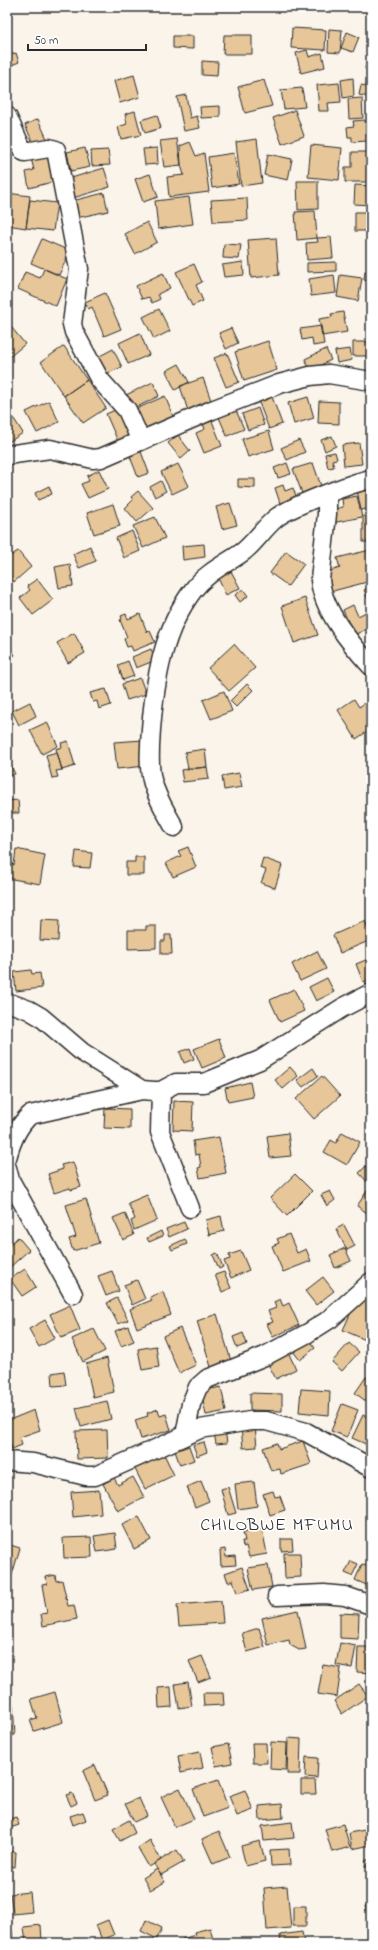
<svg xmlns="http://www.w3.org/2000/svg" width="378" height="1950" viewBox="0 0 378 1950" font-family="'Indie Flower',sans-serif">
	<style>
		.building { fill: #e7c799; stroke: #2b2b2b }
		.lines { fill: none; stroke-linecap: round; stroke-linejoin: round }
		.minor-casing { stroke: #2b2b2b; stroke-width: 21 }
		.minor { stroke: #fff; stroke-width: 18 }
		.labels { text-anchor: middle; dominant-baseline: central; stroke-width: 3.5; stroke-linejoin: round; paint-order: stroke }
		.quarter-label { font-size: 18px; letter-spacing: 1px; fill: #2b2b2b; stroke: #fff }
	</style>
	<rect width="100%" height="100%" fill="#faf4eb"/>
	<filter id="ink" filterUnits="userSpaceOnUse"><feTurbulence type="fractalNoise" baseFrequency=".025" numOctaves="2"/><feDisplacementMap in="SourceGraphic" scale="8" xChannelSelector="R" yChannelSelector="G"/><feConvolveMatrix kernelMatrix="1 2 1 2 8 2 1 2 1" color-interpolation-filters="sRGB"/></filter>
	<g filter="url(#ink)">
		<path class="building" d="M292 28 326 30 325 50 291 48Z
			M329 29 342 30 340 53 328 52Z
			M347 32 359 37 353 52 341 48Z
			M224 35H252V54H223Z
			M173 36H193V49L173 48Z
			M307 50 309 57 322 53 325 67 301 73 296 53Z
			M16 53 19 62 7 67V56Z
			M368 54 371 55V71L365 69Z
			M202 61 218 62 217 76 202 75Z
			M134 75 140 97 120 103 114 81Z
			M353 78 354 96 343 98 341 80Z
			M264 80 272 106 245 113 238 87Z
			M339 83 341 102 328 103 329 111H319L317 85Z
			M361 85 371 87 369 97 359 95Z
			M302 88 305 107 284 109 281 90Z
			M186 95 190 118 197 116 200 128 184 131 177 97Z
			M362 98 363 118 349 119 348 99Z
			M220 106V117L201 118 200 107Z
			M295 110 304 136 282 144 273 118Z
			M135 111 141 135 121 139 118 127 127 124 125 114Z
			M157 115 161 128 145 133 141 120Z
			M38 119 48 141 35 147 25 125Z
			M365 120 367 141 352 142V137H348L347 127 354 126 353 121Z
			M177 139 181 165 164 167 160 141Z
			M257 139 262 183 241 186 236 142Z
			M190 142 196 156 204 153 209 192 169 197 167 177 184 175 181 165 180 146Z
			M311 145 342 148 339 180 308 177Z
			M85 148 90 167 71 171 67 152Z
			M157 148 158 164 145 165 143 149Z
			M49 150 56 181 29 188 26 172 34 170 30 154Z
			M108 150 110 165 92 166 91 151Z
			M352 152H371V182H345V167H352Z
			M234 153 239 184 212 188 208 157Z
			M268 154 292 159 288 180 264 175Z
			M104 168 110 187 73 198 68 179Z
			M150 174 158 197 143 202 135 179Z
			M297 181H318V209L298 210Z
			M355 185 371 186V205L354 204Z
			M7 193 30 196 26 228 7 225Z
			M104 193 108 211 76 218 72 201Z
			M189 197 193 224 158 229 155 201Z
			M247 198 248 220 213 222 211 200Z
			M30 200 57 203 53 231 26 228Z
			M315 211 317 238 297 240 295 212Z
			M355 212H371V231H355Z
			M147 222 157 242 135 254 125 234Z
			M331 237 333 258 307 260 306 243 318 242 317 238Z
			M276 238 279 275 251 278 248 240Z
			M42 239 70 251 59 275 31 263Z
			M224 244 241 245 239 259 223 258Z
			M243 262 244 275 224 277 222 265Z
			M336 262V271L307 272V263Z
			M194 264 202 282 196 285 203 301 192 306 176 272Z
			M44 269 67 279 56 306 18 289 25 272 40 278Z
			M365 271 371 272V282L364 280Z
			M163 273 170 288 158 294 160 299 152 303 149 297 142 299 136 286Z
			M334 275 336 293 311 296 309 279Z
			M340 275 362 278 358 301 337 297Z
			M105 293 121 329 104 336 92 307 88 309 85 302Z
			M159 309 170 331 154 339 143 317Z
			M343 312 347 332 322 336 319 319 332 317 331 314Z
			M7 322 25 344 7 359Z
			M321 326 324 344 313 346 312 338 302 340 300 329Z
			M231 328 238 343 226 349 219 333Z
			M140 333 149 355 128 364 119 343Z
			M268 341 277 370 244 381 235 352Z
			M353 342H371V356H353Z
			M64 346 87 380 64 396 41 362Z
			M113 349 122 367 106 374 98 357Z
			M326 349 331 360 310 370 305 359Z
			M350 349 352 360 337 363 335 351Z
			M227 353 239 382 226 387 214 358Z
			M179 364 189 382 175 390 166 371Z
			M203 378 212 403 188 411 180 386Z
			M87 380 106 408 83 423 64 396Z
			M153 382 159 396 133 409 126 395Z
			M271 394 282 424 269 429 258 400Z
			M165 396 175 421 144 433 134 410Z
			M308 397 314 418 294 424 288 403Z
			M49 401 59 422 37 433 26 412Z
			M319 401 339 402V424L318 423Z
			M122 407 137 438 120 446 106 414Z
			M7 408 23 433 7 443Z
			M235 408 244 429 227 436 218 415Z
			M258 408 264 425 248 430 242 414Z
			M212 421 222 446 204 453 196 433 205 429 203 424Z
			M269 431 274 449 248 457 242 439Z
			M178 435 190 451 181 459 168 443Z
			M332 436 336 446 325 451 321 440Z
			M299 440 305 452 287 460 281 448Z
			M359 443 362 464 344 466 342 445Z
			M140 449 149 473 138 477 129 454Z
			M335 452 337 459 332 460 334 467 328 468 325 454Z
			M287 463 291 474 278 478 274 468Z
			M313 463 321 486 302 493 293 469Z
			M178 464 189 486 172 494 161 472Z
			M99 470 108 489 88 498 81 484 89 481 87 476Z
			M238 479H255V488L238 487Z
			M161 481 166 491 155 497 150 487Z
			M283 485 285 491 293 488 297 498 280 503 275 488Z
			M49 486 52 494 38 500 35 493Z
			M371 488V508L361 510 357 490Z
			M138 491 153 508 137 522 125 508 133 500 131 497Z
			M357 496 362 517 332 523 330 510 343 507 342 499Z
			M230 503 237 525 222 529 216 507Z
			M113 504 120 526 94 534 87 513Z
			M363 516H371V542H363Z
			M155 517 165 538 143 548 133 526Z
			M132 531 140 551 124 558 116 538Z
			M204 544 205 557 183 560 182 546Z
			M90 546 96 561 79 568 73 554Z
			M370 550 371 581 329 592 324 573 340 568 337 558Z
			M18 551 31 567 14 582 7 574V558Z
			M286 551 304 564 288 586 270 573Z
			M70 564 73 586 59 588 55 567Z
			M231 571 240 588 226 595 218 578Z
			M37 579 53 600 33 615 20 598 30 590 27 586Z
			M371 586V605L364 590Z
			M243 589 248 596 240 602 235 595Z
			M305 598 318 635 294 643 282 606Z
			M353 605 358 616 370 610 371 612V627L354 635 343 610Z
			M126 614 128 619 140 614 147 632 150 631 155 642 133 651 131 646 127 647 124 639 127 637 120 620 122 619 121 616Z
			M74 633 85 653 68 663 57 643Z
			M7 644 15 655 7 659Z
			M234 644 255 668 229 691 208 668Z
			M151 649 156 660 136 668 132 657Z
			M128 661 134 676 123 680 118 665Z
			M140 678 146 694 127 700 122 684Z
			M247 684 253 690 236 707 230 701Z
			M106 689 111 705 99 709 97 701 93 702 90 693Z
			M224 691 232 711 211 719 203 700Z
			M354 699 359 707 371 699V729L356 739 338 710Z
			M30 702 36 716 19 725 12 711Z
			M47 722 58 746 42 754 30 730Z
			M143 740 146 766 117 769 114 742Z
			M68 741 75 766 62 770 56 749 62 747 61 743Z
			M205 749 207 767 188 769 185 752Z
			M57 752 62 770 56 771 58 777 52 778 46 755Z
			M8 760 15 774 7 778V761Z
			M207 767 209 779 183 782 181 770Z
			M239 773 242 787 224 790 222 776Z
			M18 800 19 813H7V801Z
			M188 847 196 867 173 877 166 863 181 856 178 851Z
			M16 849 45 855 40 884 7 878V863L14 865Z
			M76 851 92 853 90 868 74 867Z
			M135 857H144V875H126V862H135Z
			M263 858 282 865 275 888 261 883 266 870 260 868Z
			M41 920 59 921 58 941 40 940Z
			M365 921 371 935V940L340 953 333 935Z
			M146 926H156V948L128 949V930H146Z
			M165 935H171L172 954H161V941H165Z
			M317 951 326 969 300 981 292 964Z
			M371 958V979L363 982 356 964Z
			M31 970 32 974 40 973 42 988 16 991 14 972Z
			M327 978 334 992 316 1001 309 987Z
			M294 989 304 1011 280 1022 270 1000Z
			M219 1039 226 1058 202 1068 194 1049Z
			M190 1048 194 1059 184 1063 180 1052Z
			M290 1067 298 1076 283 1089 275 1080Z
			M313 1068 318 1076 303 1087 297 1080Z
			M322 1076 340 1096 314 1119 296 1099Z
			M250 1082 253 1097 228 1102 225 1088Z
			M174 1101 193 1102 192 1131 173 1130Z
			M105 1108 130 1109V1129L104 1128Z
			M342 1132 360 1142 347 1165 324 1152 331 1140 336 1143Z
			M288 1133 291 1156 270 1158 267 1136Z
			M219 1137 226 1173 200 1178 198 1168 201 1167 199 1154 195 1155 193 1141Z
			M73 1162 81 1187 71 1190 70 1188 54 1193 48 1174 63 1169 61 1165Z
			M366 1166 371 1171V1186L359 1173Z
			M295 1174 312 1191 287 1216 270 1198Z
			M330 1191 335 1200 327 1206 321 1195Z
			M367 1191 371 1194 370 1215 357 1206Z
			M147 1195 157 1220 134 1230 131 1221 135 1219 128 1203Z
			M86 1199 99 1243 73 1251 69 1239 76 1237 66 1205Z
			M125 1213 134 1235 123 1240 113 1218Z
			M221 1216 224 1231 209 1235 206 1220Z
			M184 1222 187 1229 169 1237 166 1229Z
			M344 1225 355 1246 347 1250 336 1229Z
			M161 1231 163 1236 149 1242 147 1238Z
			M289 1234 297 1253 306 1249 311 1261 283 1272 272 1246 279 1243 277 1239Z
			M18 1237 29 1250 9 1268 7 1265V1247Z
			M185 1239 187 1244 172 1250 170 1246Z
			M345 1248 351 1261 335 1268 330 1255Z
			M241 1251 249 1270 231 1278 224 1261 230 1259 229 1255Z
			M217 1253 223 1267 219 1269 213 1255Z
			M25 1269 36 1287 22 1296 10 1279Z
			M112 1271 119 1291 106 1296 98 1276Z
			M224 1272 231 1288 222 1292 215 1275Z
			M323 1277 334 1291 316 1305 305 1291Z
			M137 1280 145 1299 132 1305 124 1285Z
			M163 1292 171 1315 137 1328 130 1309 152 1300 150 1297Z
			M371 1293V1335L368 1341 343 1330 356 1301Z
			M117 1298 128 1320 118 1324 107 1303Z
			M280 1299 283 1306 289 1303 299 1325 273 1337 267 1324 273 1322 268 1311 276 1308 274 1302Z
			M70 1305 80 1330 61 1338 50 1314Z
			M217 1314 231 1361 211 1367 197 1321Z
			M45 1320 55 1338 39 1347 29 1329Z
			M128 1326 134 1341 121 1346 115 1331Z
			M180 1328 196 1365 179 1373 163 1336Z
			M94 1329 105 1351 83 1362 72 1339Z
			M243 1333 247 1344 237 1348 233 1337Z
			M308 1339 315 1348 300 1360 292 1350Z
			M349 1343 359 1352 342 1371 332 1362Z
			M156 1346 159 1367 142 1370 138 1349Z
			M289 1354 296 1369 276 1379 266 1360Z
			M107 1358 114 1392 93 1397 86 1364Z
			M64 1371 66 1385 53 1386 52 1373Z
			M366 1377 371 1380V1405L355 1393Z
			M221 1387 226 1411 206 1415 201 1391Z
			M301 1389 330 1391 329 1415 299 1412Z
			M250 1393 282 1394V1411L250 1410Z
			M107 1401 111 1419 81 1427 76 1408Z
			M342 1404 358 1410 347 1437 331 1431Z
			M158 1409 160 1416 166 1414 171 1430 141 1439 135 1420 148 1416 147 1413Z
			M34 1410 40 1430 20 1437 22 1445 12 1449 7 1434V1421Z
			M363 1415 371 1419V1439L368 1445 352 1438Z
			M255 1426 257 1447 243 1448 241 1427Z
			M107 1430 108 1458 77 1459 76 1431Z
			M225 1430 227 1443 216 1444 214 1432Z
			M303 1441 311 1464 281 1474 280 1469 271 1471 263 1448 277 1443 279 1449Z
			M204 1442 207 1452 197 1456 193 1445Z
			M189 1446 194 1460 180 1465 175 1451Z
			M162 1450 174 1475 145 1489 133 1465Z
			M133 1477 144 1497 118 1511 103 1484 114 1478 118 1485Z
			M201 1481 209 1501 195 1507 187 1487Z
			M254 1482 257 1506 238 1509 235 1484Z
			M228 1487 236 1513 228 1515 221 1489Z
			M99 1490 101 1514 73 1517 71 1492Z
			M273 1491 275 1497 280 1496 285 1510 270 1515 263 1494Z
			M139 1517 151 1540 134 1549 122 1525Z
			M262 1528 267 1554 249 1557 246 1546 243 1547 242 1541H245L243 1532Z
			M115 1533 117 1549 97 1552 94 1536Z
			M91 1537 92 1557 64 1558 63 1538Z
			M281 1539H292L293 1550 281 1551Z
			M7 1544 20 1548 9 1585 7 1584Z
			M225 1549 226 1557 235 1556 236 1565 221 1566 220 1550Z
			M284 1553H300L301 1577 285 1578Z
			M351 1561 358 1564 352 1576 345 1573Z
			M362 1564 371 1568V1587L355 1580Z
			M268 1565 272 1587 253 1590 248 1568Z
			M242 1567 250 1589 237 1593 233 1580 228 1582 225 1573Z
			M55 1575 56 1581 62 1580 68 1606 74 1605 77 1619 43 1626 41 1614 47 1613 42 1585 47 1584 46 1577Z
			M221 1601 223 1623 179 1626 177 1605Z
			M298 1610 306 1649 299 1650 290 1645 289 1640 268 1645 262 1618Z
			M340 1613 359 1614 358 1639 340 1638Z
			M259 1628 265 1647 247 1652 242 1633Z
			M340 1643 356 1646 352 1668 336 1665Z
			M358 1647H371V1673L357 1672Z
			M202 1656 211 1677 198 1682 189 1661Z
			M323 1665 341 1668 337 1697 318 1694Z
			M188 1682 192 1706 179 1708 175 1684Z
			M359 1684 368 1696 342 1714 334 1701Z
			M171 1687 172 1707 159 1708 158 1688Z
			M55 1692 63 1722 34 1731 30 1720 37 1718 31 1699Z
			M203 1693H223L224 1705 204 1706Z
			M7 1705H13L15 1735 7 1736Z
			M288 1738 301 1739 300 1774H287Z
			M271 1742 287 1743 286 1770 270 1769Z
			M252 1743H266L267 1763H253Z
			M228 1744 232 1763 216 1766 212 1747Z
			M200 1752 203 1768 181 1773 178 1756Z
			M306 1757 318 1758 317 1778 305 1777Z
			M95 1765 108 1795 95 1800 83 1771Z
			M218 1780 228 1808 203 1817 193 1789Z
			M301 1780H315L316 1794H301Z
			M180 1788 194 1819 175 1827 161 1797Z
			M245 1790 253 1810 237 1816 229 1796Z
			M72 1793 77 1803 71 1806 66 1795Z
			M139 1798 147 1816 134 1822 125 1804Z
			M282 1804 283 1818 260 1820 259 1806Z
			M83 1812 86 1820 73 1825 70 1816Z
			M16 1817 19 1825 7 1829V1820Z
			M129 1820 135 1833 120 1841 113 1829Z
			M292 1822 294 1838 264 1841 262 1826Z
			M343 1824 350 1847 332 1852 325 1829Z
			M370 1829 371 1845 352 1849 349 1833Z
			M219 1831 230 1857 213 1864 202 1839Z
			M150 1840 161 1860 149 1867 138 1848Z
			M260 1841 265 1861 246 1866 241 1846Z
			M289 1849 290 1865 271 1866 270 1850Z
			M177 1850 184 1862 161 1875 154 1864Z
			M7 1851 16 1852 15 1867 7 1866Z
			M366 1860H371V1880H369L370 1867H365Z
			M157 1869 165 1882 150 1890 143 1878Z
			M287 1886 291 1928 267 1930 264 1888Z
			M30 1892 32 1912 13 1914 10 1894Z
			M371 1904V1927L365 1906Z
			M293 1906H306V1926H293Z
			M108 1920 114 1935 102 1940 96 1925Z
			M146 1920 162 1928 157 1939 141 1931Z
			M41 1925 42 1941 26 1943 24 1927Z
			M210 1928 214 1943H183L182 1939 195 1935 194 1932Z
			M7 1931H12L13 1943H7Z
			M302 1932 304 1943H281L280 1935Z"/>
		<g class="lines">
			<g class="minor-casing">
				<path id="minor" d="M7 116 23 151 25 152 49 148 56 150 79 269 72 324 74 332 100 380 127 410 141 441
					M7 455 50 449 93 459 101 458 212 410 279 384 310 376 329 374 371 381
					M327 495V514L320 580C323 611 351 644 371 666
					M174 827C166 812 156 797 152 780 148 764 150 746 151 729 155 680 163 629 194 589 207 572 228 563 244 551 256 541 264 528 276 518 291 506 352 483 371 479
					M7 1002 29 1010 41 1017 82 1052 142 1090 154 1091H161L176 1083H204L260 1060 342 1008 371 993
					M161 1091 160 1132 190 1208
					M7 1158C11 1142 17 1127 30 1115L142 1090
					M7 1168 10 1180 73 1294
					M185 1435 191 1404 198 1387 207 1379 265 1356 308 1333 330 1319 371 1282
					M7 1461 33 1463 86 1476H95L200 1429 250 1421H266L306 1432 371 1468
					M277 1596 324 1594 345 1596 371 1605"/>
			</g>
			<use href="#minor" class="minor"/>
		</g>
	</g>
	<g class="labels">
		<g class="quarter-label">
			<text x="277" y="1526">CHILOBWE MFUMU</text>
		</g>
	</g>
	<rect width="378" height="1950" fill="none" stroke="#fff" stroke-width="24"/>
	<rect x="12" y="12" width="354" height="1926" fill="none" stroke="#2b2b2b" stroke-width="1.5" filter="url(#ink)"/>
	<path d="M28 44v6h118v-6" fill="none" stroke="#2b2b2b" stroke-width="2"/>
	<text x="34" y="44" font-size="12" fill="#2b2b2b" stroke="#ffffff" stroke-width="3" paint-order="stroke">50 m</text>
</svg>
